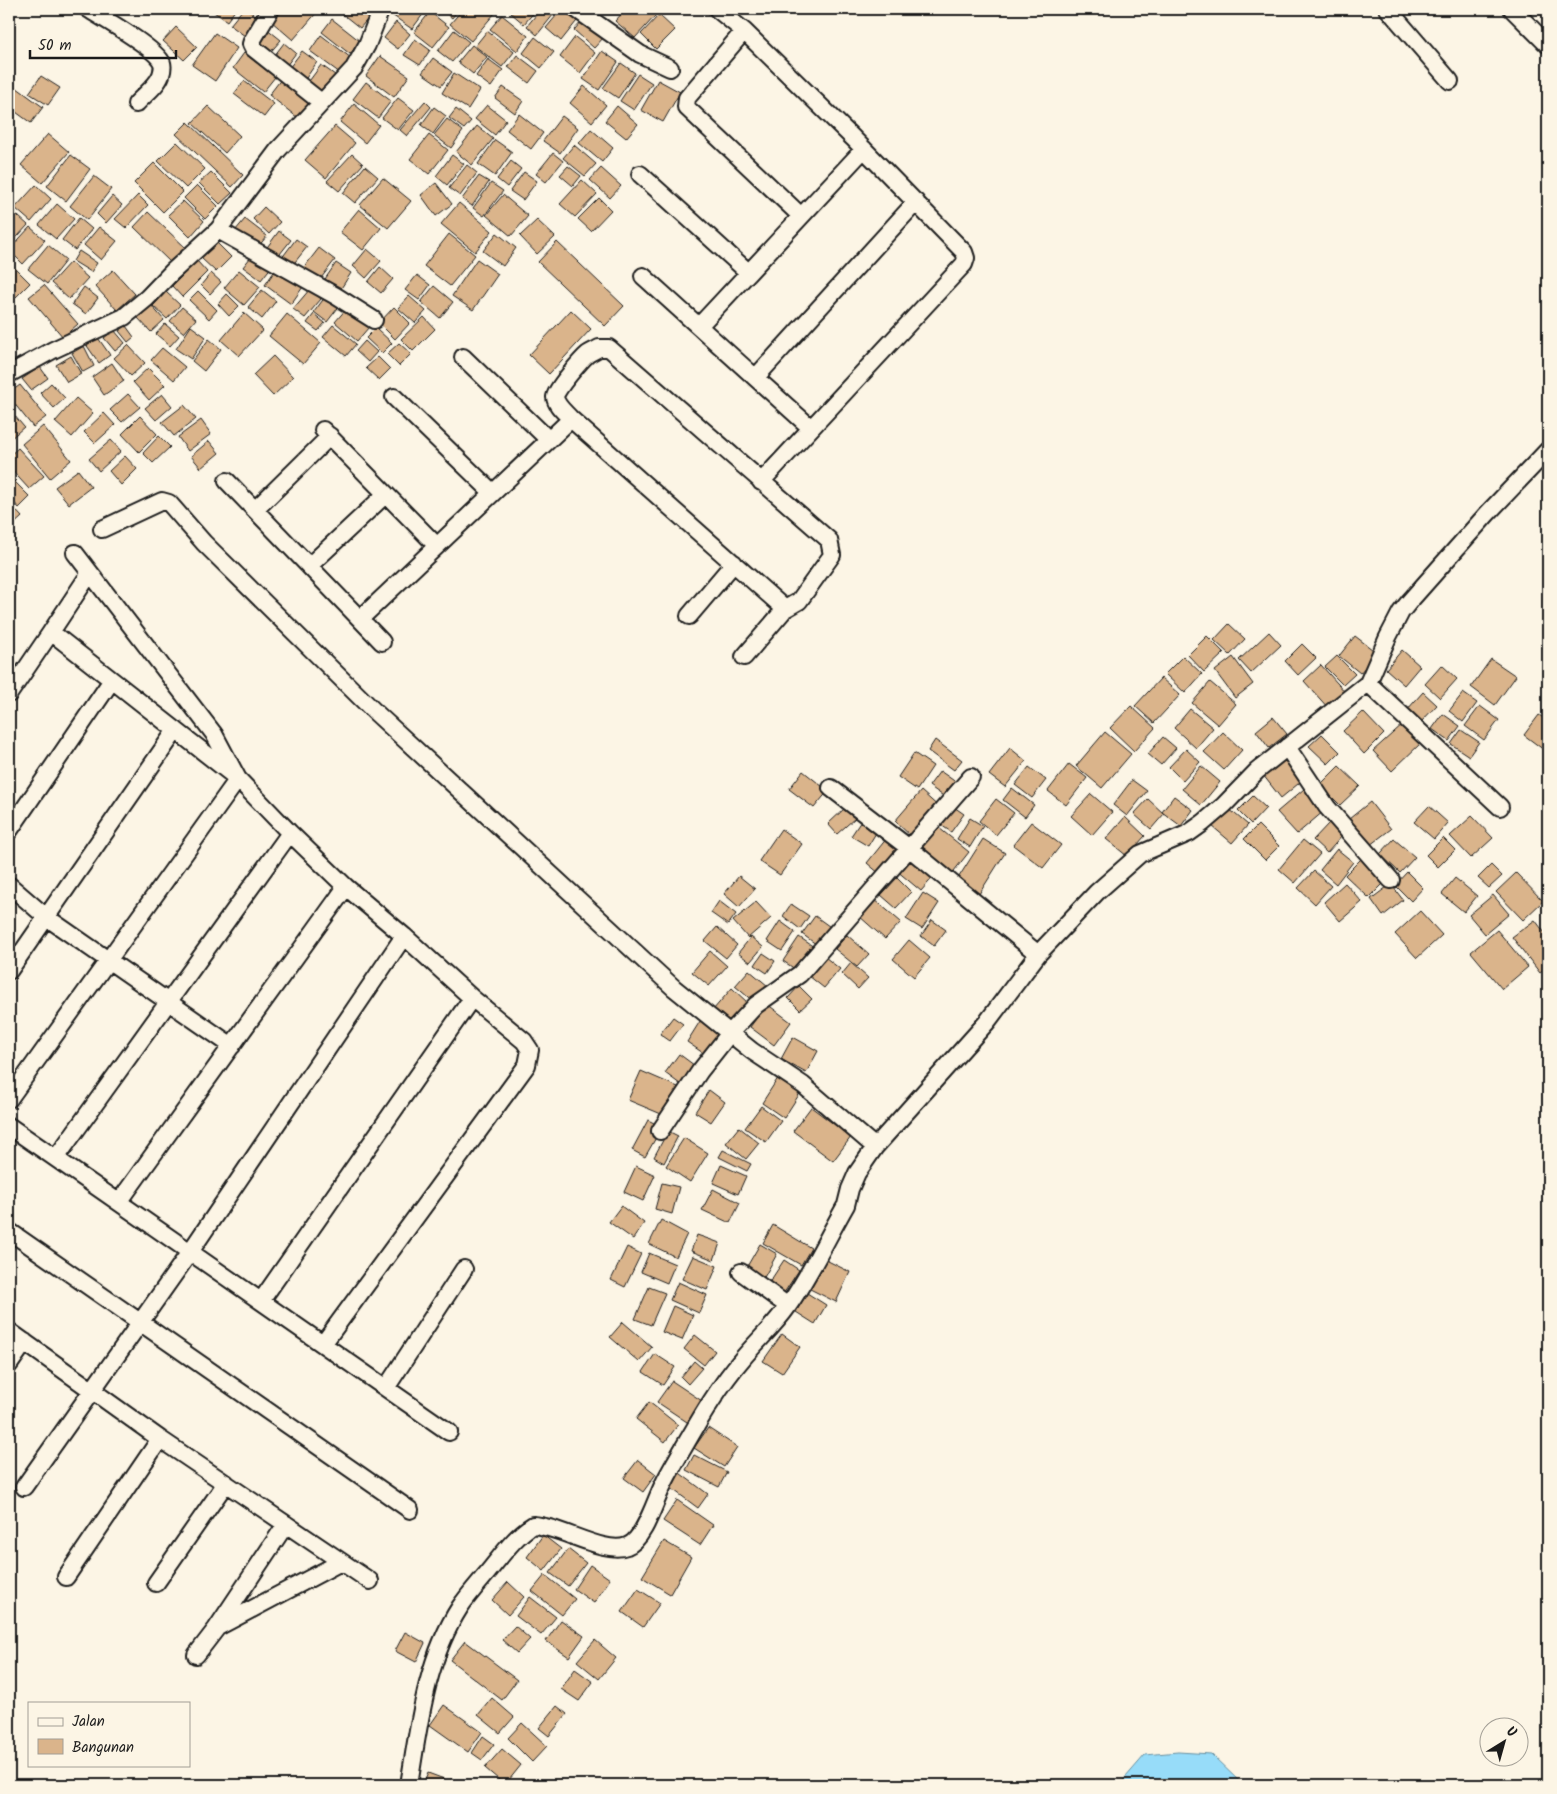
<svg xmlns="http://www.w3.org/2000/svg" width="1557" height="1794" viewBox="0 0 1557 1794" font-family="Kalam,sans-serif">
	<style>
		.water { fill: #97dcf9; stroke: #668fa1 }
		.building { fill: #dab48b; stroke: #1c1c1c }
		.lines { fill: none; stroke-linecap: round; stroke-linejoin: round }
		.minor-casing { stroke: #1c1c1c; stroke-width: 20 }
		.minor { stroke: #fcf5e5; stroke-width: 16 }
	</style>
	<rect width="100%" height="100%" fill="#fcf5e5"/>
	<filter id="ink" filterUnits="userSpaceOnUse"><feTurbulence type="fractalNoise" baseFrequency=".02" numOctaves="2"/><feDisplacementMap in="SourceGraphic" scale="10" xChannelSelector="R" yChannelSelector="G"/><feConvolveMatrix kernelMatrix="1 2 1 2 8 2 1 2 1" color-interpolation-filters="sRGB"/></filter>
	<g filter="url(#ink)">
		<path class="water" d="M1178 1752 1211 1754 1243 1785H1119L1145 1755Z"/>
		<path class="building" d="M216 9H236L227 21 214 12Z
			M243 9H247L263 22 249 39 230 25Z
			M282 9H315L318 11 293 40 271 21Z
			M336 9H376L360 28Z
			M392 9H427L412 29 389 13Z
			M441 9H459L452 18Z
			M463 9H490L495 13 471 41 450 24Z
			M514 9H537L524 24 511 13Z
			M541 9H558L537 35 527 26Z
			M562 9H570L580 17 561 41 546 28Z
			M626 9H649L656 15 635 38 615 21Z
			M430 12 449 27 433 47 414 32Z
			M502 15 528 36 517 51 490 29Z
			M659 15 675 30 656 49 641 34Z
			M332 19 360 41 350 54 322 32Z
			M584 19 604 37 594 48 574 30Z
			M396 22 410 34 398 49 384 38Z
			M176 27 197 47 184 60 163 41Z
			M266 28 281 40 267 56 253 44Z
			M454 30 469 42 452 62 438 51Z
			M487 31 514 52 502 67 475 46Z
			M215 33 237 48 215 81 192 65Z
			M321 35 351 58 340 73 310 51Z
			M535 37 554 52 541 68 523 53Z
			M575 37 595 53 580 73 560 57Z
			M415 39 430 50 420 65 404 55Z
			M284 43 296 53 283 70 271 60Z
			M472 45 487 57 473 74 458 62Z
			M302 51 317 62 302 84 286 72Z
			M602 51 618 62 599 90 583 79Z
			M244 53 275 77 263 92 233 68Z
			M517 55 538 71 529 83 508 67Z
			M380 56 409 76 394 97 366 76Z
			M433 58 452 72 441 86 422 73Z
			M488 59 503 70 491 87 476 76Z
			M621 63 635 73 618 98 603 88Z
			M321 65 335 75 318 98 304 88Z
			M454 73 480 90 468 109 442 93Z
			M638 74 652 83 634 110 620 101Z
			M41 76 60 88 48 105 29 93Z
			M282 78 311 102 298 118 269 95Z
			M658 80 680 92 663 122 641 110Z
			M244 81 274 104 264 117 234 94Z
			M9 82 43 107 31 123 9 107Z
			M366 82 391 101 378 118 353 99Z
			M584 86 606 105 592 122 570 103Z
			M503 87 523 101 515 113 495 98Z
			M398 98 414 110 398 130 382 118Z
			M425 101 431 107 407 136 400 130Z
			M354 104 379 125 365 143 340 122Z
			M487 105 506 120 495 135 475 119Z
			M208 106 240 136 225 153 192 123Z
			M617 106 638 124 626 138 605 121Z
			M434 107 446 116 433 134 421 125Z
			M456 109 471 121 464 129 449 118Z
			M519 114 543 133 531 149 507 130Z
			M562 116 578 128 560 153 543 141Z
			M447 119 463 131 451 148 434 135Z
			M188 122 243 175 232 187 176 134Z
			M335 126 355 143 326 178 305 160Z
			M477 126 493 139 472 165 456 152Z
			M591 129 613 148 602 162 579 143Z
			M48 134 69 152 42 183 21 165Z
			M429 135 448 150 429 174 410 159Z
			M495 140 512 152 495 176 478 164Z
			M177 142 205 169 186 188 158 161Z
			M574 145 596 164 585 176 563 158Z
			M553 153 563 161 546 182 536 174Z
			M352 154 363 164 339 191 327 181Z
			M71 155 90 169 66 201 47 186Z
			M452 155 464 164 447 185 436 176Z
			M511 161 521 169 507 187 497 179Z
			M154 163 183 192 163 212 134 183Z
			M467 165 477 173 460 196 449 188Z
			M365 166 378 177 355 203 343 193Z
			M568 166 581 176 573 186 560 175Z
			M601 168 621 186 610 198 590 180Z
			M211 172 232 193 220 204 199 183Z
			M524 172 537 181 523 200 510 191Z
			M94 176 111 189 87 220 70 206Z
			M479 176 489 182 472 206 462 199Z
			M383 178 411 201 388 228 360 205Z
			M582 180 597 194 575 217 560 204Z
			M436 183 452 204 436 216 421 195Z
			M491 183 503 191 484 216 473 208Z
			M36 185 51 199 31 222 15 208Z
			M197 185 218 206 205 219 184 198Z
			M138 195 148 205 126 228 115 219Z
			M503 195 528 216 511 236 486 215Z
			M112 196 122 205 106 223 97 214Z
			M599 198 611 210 591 231 578 219Z
			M183 201 204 221 190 237 168 215Z
			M459 203 492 231 475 252 441 224Z
			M57 204 74 219 56 239 39 225Z
			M264 207 280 222 269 234 253 219Z
			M9 208 28 225 9 246Z
			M359 209 381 228 363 250 340 232Z
			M148 212 186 248 171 263 134 227Z
			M79 218 92 229 75 250 62 240Z
			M245 219 267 236 257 248 235 231Z
			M537 220 555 237 537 254 520 236Z
			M30 227 45 240 23 264 9 250Z
			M99 227 117 241 101 260 84 245Z
			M279 231 291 240 276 259 265 250Z
			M497 233 516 248 503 266 483 251Z
			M449 234 475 255 450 286 424 266Z
			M296 239 307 247 291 267 281 259Z
			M216 242 231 257 216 272 201 258Z
			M557 242 624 306 605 326 538 262Z
			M48 245 66 260 47 284 28 269Z
			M319 248 335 260 318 282 302 270Z
			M367 249 381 261 366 278 353 266Z
			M79 251 97 263 91 272 73 261Z
			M254 253 272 266 261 280 243 267Z
			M477 259 498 274 473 310 452 296Z
			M197 261 207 272 182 297 172 286Z
			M70 262 88 278 69 299 51 283Z
			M10 263 30 283 15 298 9 292Z
			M336 263 351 273 338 293 323 282Z
			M278 266 305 284 291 304 265 285Z
			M380 267 393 279 381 293 368 282Z
			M113 270 135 294 117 310 95 286Z
			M239 270 260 287 244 305 224 288Z
			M211 273 221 282 210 294 201 285Z
			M417 275 430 285 419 300 405 290Z
			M44 285 78 324 63 337 29 297Z
			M434 286 453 302 440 318 421 302Z
			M84 287 98 298 86 314 72 304Z
			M310 289 321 299 305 318 293 309Z
			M262 290 276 301 262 319 248 307Z
			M198 291 217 310 209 319 189 300Z
			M166 292 180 305 167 319 153 306Z
			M328 293 341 304 327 322 314 312Z
			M227 294 239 306 229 316 218 304Z
			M409 296 426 311 415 323 398 308Z
			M151 305 164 320 151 332 137 317Z
			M182 307 196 319 184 333 170 321Z
			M394 307 410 323 395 339 379 323Z
			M347 308 369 327 357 341 335 322Z
			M571 310 591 329 549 374 529 355Z
			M244 313 263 330 239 356 221 340Z
			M287 314 321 343 303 364 269 336Z
			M314 314 325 323 318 331 307 323Z
			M424 317 435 329 413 351 401 339Z
			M165 324 179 336 170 346 156 334Z
			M333 325 356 344 346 356 323 337Z
			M126 326 134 337 128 342 119 331Z
			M191 326 206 337 191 359 176 349Z
			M376 328 392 343 382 353 366 338Z
			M114 330 125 343 115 351 104 338Z
			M96 335 110 355 99 363 85 343Z
			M209 339 221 349 204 371 192 361Z
			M365 341 377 352 368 362 356 351Z
			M399 343 411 354 399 366 387 354Z
			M128 345 145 363 131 376 114 358Z
			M84 346 94 366 83 372 72 353Z
			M162 348 185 367 174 380 151 360Z
			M71 356 81 374 67 382 56 365Z
			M273 356 293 377 273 396 253 375Z
			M378 357 390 369 379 380 366 368Z
			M112 363 124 381 104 395 92 377Z
			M40 367 48 378 31 390 22 379Z
			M148 368 165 385 149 400 133 382Z
			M51 383 65 398 54 408 40 393Z
			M20 385 46 417 33 427 9 397V393Z
			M128 394 140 407 122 422 110 410Z
			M162 394 172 406 156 420 145 408Z
			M76 398 93 413 72 437 55 422Z
			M184 405 196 419 174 436 162 422Z
			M9 409 24 427 9 440Z
			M104 413 115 425 95 443 84 432Z
			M140 416 157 434 139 452 122 434Z
			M201 420 211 434 188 451 178 437Z
			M43 426 71 460 50 478 22 444Z
			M159 436 170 447 153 463 143 453Z
			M111 440 121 451 99 471 89 459Z
			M209 441 219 453 201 468 191 456Z
			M18 448 44 476 29 489 9 467V456Z
			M125 456 137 469 121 485 109 471Z
			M78 470 91 487 69 504 55 487Z
			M10 477 30 497 19 508 9 497V478Z
			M9 503 22 517 11 527 9 524Z
			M9 532 15 538 9 545Z
			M1229 624 1245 639 1230 655 1214 640Z
			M1269 632 1281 645 1251 673 1239 660Z
			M1207 636 1224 653 1204 672 1188 655Z
			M1355 636 1377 653 1360 673 1339 656Z
			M1302 644 1316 658 1298 675 1285 661Z
			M1402 650 1420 666 1404 685 1386 669Z
			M1183 656 1202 674 1185 693 1165 674Z
			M1337 656 1355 674 1343 685 1325 667Z
			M1233 657 1253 684 1235 698 1215 671Z
			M1491 659 1516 676 1495 705 1471 687Z
			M1321 665 1346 693 1329 709 1304 681Z
			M1442 665 1457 679 1440 698 1425 684Z
			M1161 678 1180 695 1154 723 1135 706Z
			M1210 682 1236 704 1218 725 1192 703Z
			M1423 692 1437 705 1421 722 1407 710Z
			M1463 693 1477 703 1463 722 1449 711Z
			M1131 706 1155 728 1134 751 1110 728Z
			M1480 706 1499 720 1484 740 1465 726Z
			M1190 709 1213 728 1196 748 1174 728Z
			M1363 712 1384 734 1364 754 1343 731Z
			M1443 714 1460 726 1449 741 1432 729Z
			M1539 715 1548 721V753L1524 735Z
			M1273 717 1287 734 1269 748 1256 731Z
			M1404 723 1422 742 1392 771 1373 751Z
			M1461 730 1479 742 1469 756 1451 744Z
			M1105 732 1131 754 1102 788 1076 766Z
			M1223 732 1242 750 1224 770 1204 752Z
			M1322 734 1340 752 1328 764 1309 746Z
			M1163 737 1176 748 1161 765 1148 754Z
			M935 740 962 760 954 770 928 751Z
			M1010 748 1026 761 1005 787 989 775Z
			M1186 749 1200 762 1183 781 1169 767Z
			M914 753 933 766 917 790 898 777Z
			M1286 757 1304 779 1281 798 1263 775Z
			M1069 764 1087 778 1066 805 1048 791Z
			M1201 766 1220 782 1201 805 1182 789Z
			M1339 766 1360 786 1340 805 1320 785Z
			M1029 767 1046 780 1032 798 1015 785Z
			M803 771 828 791 814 808 789 789Z
			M940 771 960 785 949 800 929 786Z
			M1132 780 1147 791 1127 816 1113 805Z
			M1012 788 1034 805 1025 817 1003 800Z
			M1304 789 1324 811 1297 834 1277 812Z
			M921 791 941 809 914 839 895 821Z
			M1091 794 1112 812 1092 835 1071 816Z
			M1174 796 1193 810 1181 826 1162 812Z
			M1253 796 1266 808 1251 824 1238 811Z
			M996 799 1014 813 996 835 979 821Z
			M1148 799 1164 814 1151 829 1134 814Z
			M1370 802 1391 829 1370 845 1349 819Z
			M1429 806 1448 823 1434 839 1414 822Z
			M954 807 964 814 951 832 941 825Z
			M845 808 855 818 837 834 828 824Z
			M1228 808 1248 825 1232 843 1212 826Z
			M1472 816 1493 838 1471 858 1450 836Z
			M1125 817 1145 836 1127 856 1106 839Z
			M863 818 879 828 868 846 851 836Z
			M970 818 983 826 970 847 957 839Z
			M1031 822 1061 845 1043 868 1013 845Z
			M1329 823 1343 835 1327 853 1313 840Z
			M934 824 969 852 950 876 915 848Z
			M1258 825 1279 846 1265 860 1244 839Z
			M781 829 802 844 780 875 759 861Z
			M887 838 900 849 880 874 867 863Z
			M1443 838 1455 850 1438 867 1426 855Z
			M983 839 1005 853 979 894 957 880Z
			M1394 839 1415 857 1400 873 1380 854Z
			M1303 840 1320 854 1295 883 1279 869Z
			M1337 849 1353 862 1336 884 1320 870Z
			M910 853 935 875 921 891 896 870Z
			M1362 858 1386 881 1369 898 1345 875Z
			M1491 865 1502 876 1489 888 1478 878Z
			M1314 871 1331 886 1315 904 1298 888Z
			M1407 872 1423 888 1411 901 1395 885Z
			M1516 873 1543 901 1523 920 1496 892Z
			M739 876 755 889 739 907 724 894Z
			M897 878 911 892 896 908 881 895Z
			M1455 878 1477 896 1464 912 1442 894Z
			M1345 883 1362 902 1340 921 1324 902Z
			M1391 884 1403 900 1383 916 1371 899Z
			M923 893 939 903 922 929 906 919Z
			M1493 895 1509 914 1485 934 1469 915Z
			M874 899 901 922 885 939 859 916Z
			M719 901 736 914 728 925 711 913Z
			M756 902 771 918 748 938 733 921Z
			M791 904 809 916 800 929 783 916Z
			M1420 911 1442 935 1417 958 1395 934Z
			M815 916 833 929 820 947 802 934Z
			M932 920 946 930 934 946 921 936Z
			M1535 920 1548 937V967L1540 973 1512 937Z
			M780 921 795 932 782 951 767 941Z
			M717 927 737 945 726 958 705 941Z
			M1497 930 1528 967 1502 989 1471 952Z
			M847 935 869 954 857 967 835 949Z
			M751 937 763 947 750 962 738 953Z
			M799 937 814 947 798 971 783 961Z
			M909 940 930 958 914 977 893 959Z
			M710 951 727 966 709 986 692 972Z
			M763 953 775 961 767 973 755 965Z
			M825 957 840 969 824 988 809 976Z
			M851 963 868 978 858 989 842 974Z
			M749 970 768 986 754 1002 735 986Z
			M799 986 812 999 800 1010 788 998Z
			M732 988 748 1003 730 1024 713 1010Z
			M767 1004 791 1022 774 1045 750 1027Z
			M673 1017 683 1024 670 1041 660 1034Z
			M702 1018 722 1031 706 1055 687 1042Z
			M793 1037 818 1051 806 1073 781 1059Z
			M679 1054 698 1068 684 1087 665 1073Z
			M641 1071 678 1087 666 1116 628 1100Z
			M780 1075 802 1090 784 1118 762 1103Z
			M709 1090 725 1102 711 1122 695 1112Z
			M761 1106 781 1121 766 1142 745 1128Z
			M811 1107 851 1137 833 1161 793 1131Z
			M648 1120 662 1127 645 1157 632 1150Z
			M739 1127 759 1143 746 1159 726 1143Z
			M668 1131 678 1136 664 1163 654 1157Z
			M684 1138 708 1153 690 1182 666 1166Z
			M723 1150 751 1164 747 1171 719 1157Z
			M721 1165 746 1176 738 1194 713 1183Z
			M636 1166 655 1175 643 1201 624 1192Z
			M662 1183 679 1187 672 1214 655 1209Z
			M713 1189 740 1203 730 1223 702 1210Z
			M621 1206 644 1223 633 1239 609 1222Z
			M661 1220 687 1234 676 1257 649 1244Z
			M773 1225 811 1248 801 1265 763 1243Z
			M697 1235 720 1243 714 1260 691 1251Z
			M760 1244 777 1254 762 1281 745 1270Z
			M627 1247 641 1254 625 1287 611 1280Z
			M649 1253 675 1264 667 1283 641 1272Z
			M693 1256 717 1266 707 1290 682 1279Z
			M820 1257 850 1272 836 1302 806 1287Z
			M784 1260 799 1270 782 1296 767 1286Z
			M678 1282 707 1295 699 1313 670 1300Z
			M649 1287 665 1293 651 1325 635 1319Z
			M807 1293 826 1305 815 1324 796 1312Z
			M673 1306 693 1315 682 1340 662 1332Z
			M623 1322 652 1347 639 1362 610 1337Z
			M782 1334 800 1347 782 1373 763 1361Z
			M695 1335 715 1351 704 1365 684 1349Z
			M655 1354 675 1367 663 1385 643 1372Z
			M694 1361 702 1368 688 1384 681 1377Z
			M672 1381 705 1403 690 1424 657 1402Z
			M649 1402 678 1425 665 1442 636 1419Z
			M708 1428 737 1447 724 1467 694 1448Z
			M694 1455 727 1472 719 1487 686 1470Z
			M638 1460 656 1474 643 1492 624 1478Z
			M677 1471 708 1494 698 1508 667 1485Z
			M677 1500 713 1525 700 1545 663 1521Z
			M543 1535 561 1549 544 1571 527 1557Z
			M664 1541 691 1557 670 1594 642 1577Z
			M568 1549 586 1563 568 1586 550 1573Z
			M590 1565 610 1579 594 1603 574 1589Z
			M545 1575 575 1599 562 1615 532 1591Z
			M508 1582 524 1597 508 1615 492 1600Z
			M638 1589 660 1603 643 1627 622 1612Z
			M530 1597 556 1617 541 1635 516 1616Z
			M561 1620 584 1636 569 1657 546 1641Z
			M515 1626 530 1639 517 1653 502 1640Z
			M405 1632 425 1643 416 1662 395 1651Z
			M595 1640 616 1658 599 1679 577 1661Z
			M465 1641 517 1680 502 1700 450 1660Z
			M575 1669 593 1682 579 1701 561 1689Z
			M492 1698 514 1717 500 1733 478 1715Z
			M444 1705 482 1732 468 1752 430 1725Z
			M557 1706 567 1714 549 1736 539 1728Z
			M522 1723 547 1746 532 1762 508 1738Z
			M483 1736 494 1744 482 1760 472 1753Z
			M502 1749 521 1765 505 1785 485 1768Z
			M428 1773 444 1779 441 1785H423Z
			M451 1779 466 1785H449Z"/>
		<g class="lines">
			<g class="minor-casing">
				<path id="minor" d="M88 9C103 18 157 49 162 63 163 66 162 72 161 75 157 86 144 95 136 104
					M271 9 252 41 251 44 253 48 321 102
					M576 9 640 54 670 68
					M717 9 744 31 853 138 964 252 966 258 964 264 761 482
					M1388 9 1450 81
					M1512 9 1548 45
					M744 31 687 98 686 107 801 216
					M640 174 748 272
					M218 230 336 296 374 320
					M643 276 811 428
					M699 326 864 149
					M599 348H609L829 540 832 555 799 601 785 609 571 419C566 413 556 406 555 397 555 390 582 359 588 354 591 352 596 350 599 348Z
					M463 357 549 440
					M9 374 53 350 124 317 147 298 172 272 218 230 278 150 354 68 367 45 381 9
					M756 377 916 202
					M394 397 493 493
					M323 430 437 546
					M227 481 360 619 571 419
					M255 510 330 436
					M102 529 162 501 169 503 204 543 375 712 674 988 752 1051 803 1085 875 1147
					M309 566 386 494
					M689 616 734 563
					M360 619 382 642
					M51 632 90 573
					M744 657 785 609
					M1368 683 1500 807
					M9 694 51 632 112 680
					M1287 747 1327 807 1391 880
					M831 788 909 848 1038 954
					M9 831 112 680 238 779 290 833 346 887 404 936 472 998 524 1041 530 1050 527 1065 323 1344
					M9 885 46 917 232 1046
					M9 971 176 730
					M9 1099 238 779 214 734 75 553
					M9 1126 449 1432
					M660 1131 700 1071 730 1033 756 1005 800 974 971 777
					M56 1158 290 833
					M119 1202 346 887
					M9 1231 410 1510
					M741 1272 788 1306
					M261 1301 472 998
					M9 1331 160 1439 370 1581
					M9 1365 25 1342
					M386 1388 464 1269
					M24 1487 190 1252 404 936
					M66 1577 160 1439
					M156 1583 226 1483
					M218 1627 341 1562
					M196 1655 216 1629 286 1524
					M409 1785C419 1724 426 1660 460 1607 468 1595 479 1583 488 1572 502 1555 515 1536 533 1525 560 1526 604 1555 627 1546 644 1540 655 1501 663 1485 668 1474 675 1463 681 1452 700 1419 718 1387 743 1358 758 1340 775 1325 788 1306 810 1275 827 1238 846 1205L850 1189 857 1173 875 1147 987 1022 1038 954 1097 892 1140 854 1189 833 1203 823 1224 805 1257 771 1368 683 1388 637 1401 612 1409 602 1487 514 1548 450"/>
			</g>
			<use href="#minor" class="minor"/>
		</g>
	</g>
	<rect width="1557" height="1794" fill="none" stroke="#fcf5e5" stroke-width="30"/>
	<rect x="15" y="15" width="1527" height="1764" fill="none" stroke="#1c1c1c" stroke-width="2" filter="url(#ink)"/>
	<rect x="28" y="1702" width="162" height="65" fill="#fcf5e5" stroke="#a29e95"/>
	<rect x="38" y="1718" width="25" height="8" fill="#fcf5e5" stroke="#a29e95"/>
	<text x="72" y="1726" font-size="15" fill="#1c1c1c">Jalan</text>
	<rect x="38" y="1739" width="25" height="15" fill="#dab48b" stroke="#a29e95"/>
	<text x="72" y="1752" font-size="15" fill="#1c1c1c">Bangunan</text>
	<g transform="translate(1504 1742) rotate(37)"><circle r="24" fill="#fcf5e5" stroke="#a29e95"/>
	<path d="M0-4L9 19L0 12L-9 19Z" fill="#1c1c1c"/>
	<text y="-8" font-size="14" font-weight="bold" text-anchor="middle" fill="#1c1c1c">U</text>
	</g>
	<path d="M30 50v8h146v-8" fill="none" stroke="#1c1c1c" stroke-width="2.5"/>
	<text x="38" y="50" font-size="15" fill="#1c1c1c" stroke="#fcf5e5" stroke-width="4" paint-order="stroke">50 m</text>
</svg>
